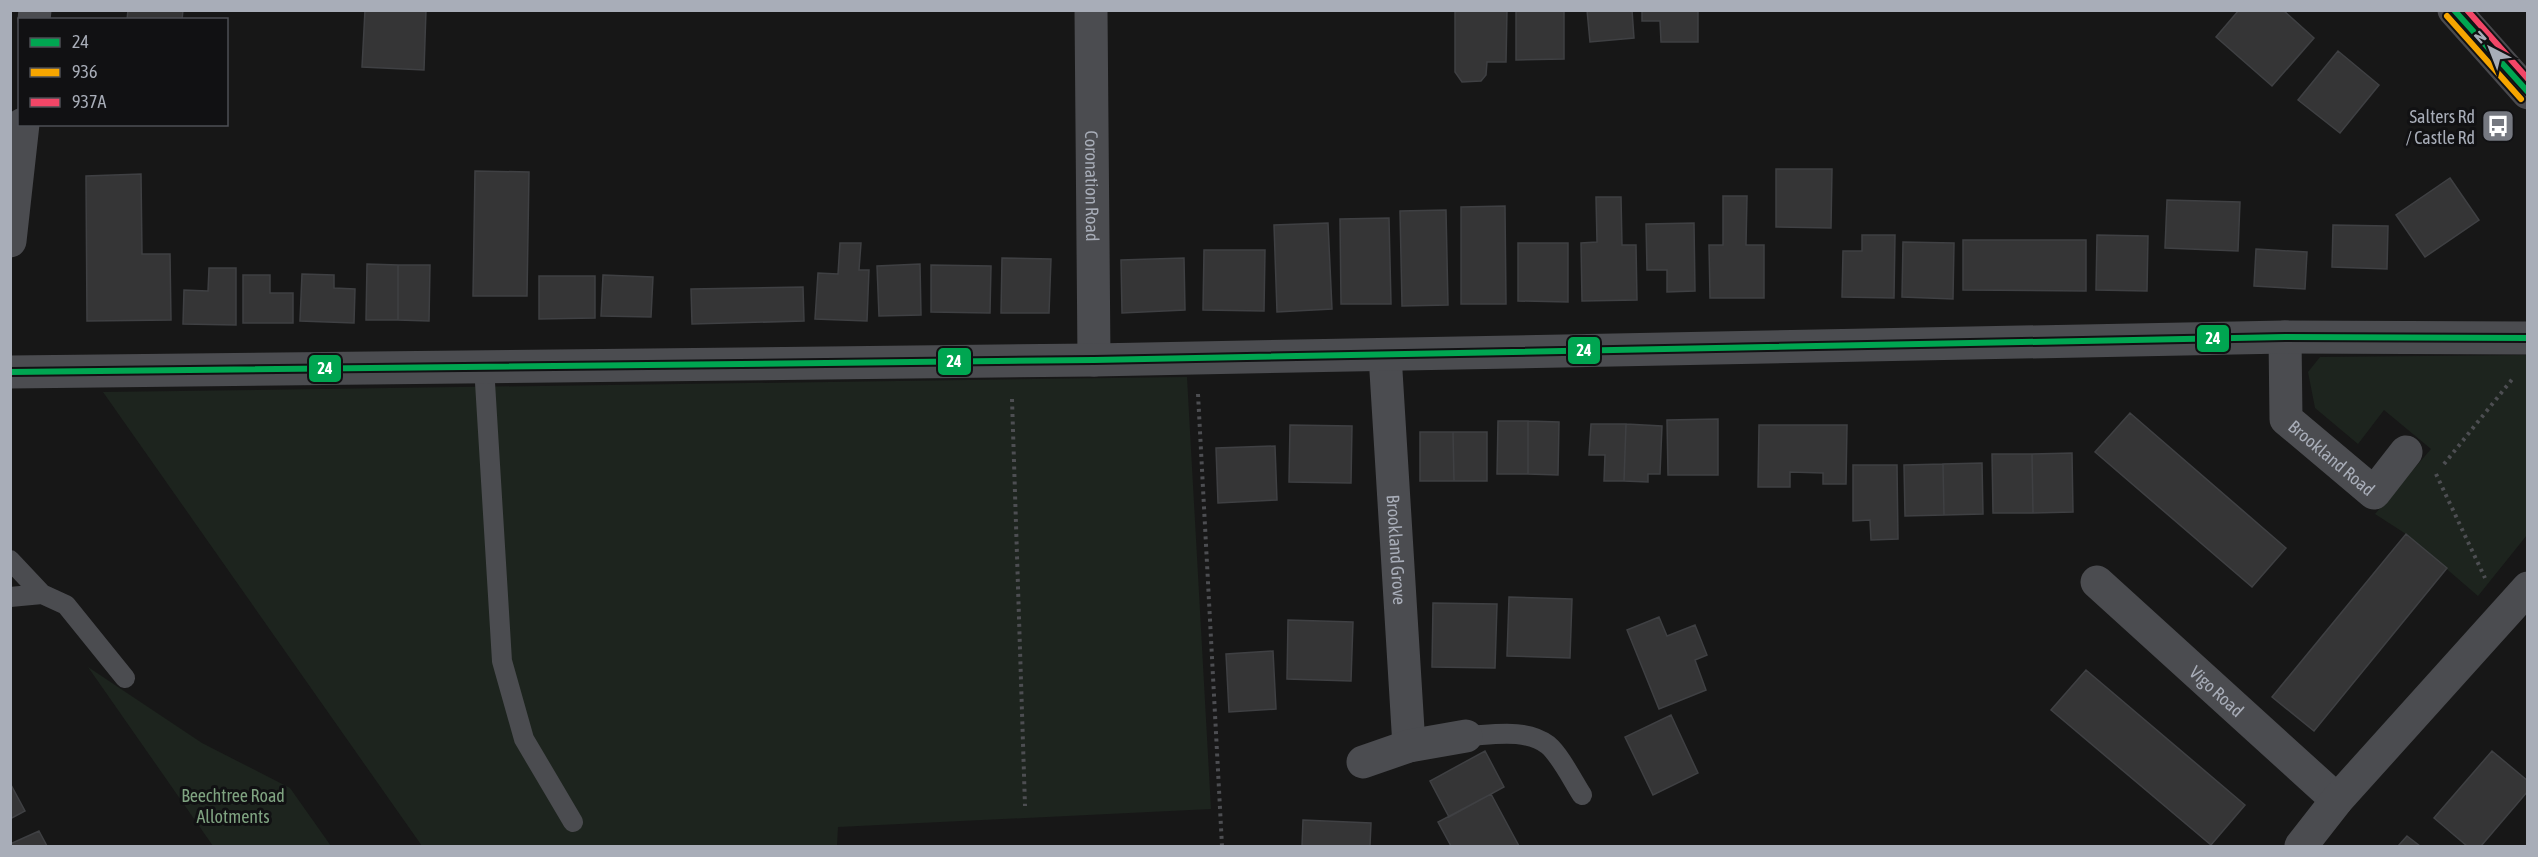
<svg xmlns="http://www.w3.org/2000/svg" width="2538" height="857" viewBox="0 0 2538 857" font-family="'Asap Condensed',sans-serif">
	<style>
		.green { fill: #1d241e }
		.building { fill: #353536; stroke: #3f4043; stroke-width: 1.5 }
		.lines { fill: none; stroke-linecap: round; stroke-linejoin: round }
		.path { stroke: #4d4e52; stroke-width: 4; stroke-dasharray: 3 4.5; stroke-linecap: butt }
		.lane { stroke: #4b4c50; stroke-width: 20 }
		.street { stroke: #4b4c50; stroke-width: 33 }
		.secondary { stroke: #4a4a4e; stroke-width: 33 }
		.bus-1-casing { stroke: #111113; stroke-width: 10 }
		.bus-2-casing { stroke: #111113; stroke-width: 10 }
		.bus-3-casing { stroke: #111113; stroke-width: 10 }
		.bus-1 { stroke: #00a651; stroke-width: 6 }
		.bus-2 { stroke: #f7a600; stroke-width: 6 }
		.bus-3 { stroke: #f34667; stroke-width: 6 }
		.labels { text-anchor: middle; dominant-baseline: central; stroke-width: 6; stroke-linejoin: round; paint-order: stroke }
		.poi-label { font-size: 18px; fill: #a8adb8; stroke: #111113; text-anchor: end }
		.street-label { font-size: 18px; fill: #a8adb8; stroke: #111113 }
		.park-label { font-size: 18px; fill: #7fa381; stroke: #111113 }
		.line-badge { stroke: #111113; stroke-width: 2 }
		.badge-label { font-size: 16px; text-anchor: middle; font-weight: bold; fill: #fff }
	</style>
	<rect width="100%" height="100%" fill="#171717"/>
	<path class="green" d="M2527 355V535L2478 596 2406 534 2375 514 2431 449 2384 410 2358 444 2315 408 2308 372 2320 357Z
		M1187 377 1211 809 838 827 837 846H422L103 392Z
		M88 667 202 743 290 788 331 846H213Z"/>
	<path class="building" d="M128 10H183L182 20H127Z
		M365 10H426L424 70 362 67Z
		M1455 10H1507L1506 62H1487L1486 75 1481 81 1462 82 1455 72Z
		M1516 10H1564V59L1516 60Z
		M1587 10H1632L1634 38 1590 42Z
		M1642 10H1698V42H1661L1660 21H1642Z
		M2239 10H2283L2314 38 2272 86 2216 37Z
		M2338 51 2379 85 2340 133 2298 100Z
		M1776 169H1832L1831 228 1776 227Z
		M475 171 529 172 527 296H473Z
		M141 174 142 254H170L171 320 87 321 86 176Z
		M2450 178 2479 220 2425 257 2396 215Z
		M1723 196H1747L1746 245H1764V298H1710L1709 245H1723Z
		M1596 197H1621L1622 245H1636L1637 300 1582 301 1581 243 1597 242Z
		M2167 200 2240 202 2238 251 2165 248Z
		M1505 206 1506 304H1461V207Z
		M1446 210 1448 305 1402 306 1400 211Z
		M1389 218 1391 304H1341L1340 219Z
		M1328 223 1332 309 1277 312 1274 225Z
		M1694 223 1695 291 1667 292V270H1647L1646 224Z
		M2333 225 2388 226 2387 269 2332 267Z
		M1862 235H1895L1894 298 1842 297 1843 251H1862Z
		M2097 235 2148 236 2147 291 2096 290Z
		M1963 240H2086V291L1963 290Z
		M1903 242 1954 243 1953 299 1902 297Z
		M840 243H861L859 270H869L867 321 815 319 818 273 838 274Z
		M1518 243H1568V302L1518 301Z
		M2256 249 2307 252 2305 289 2254 286Z
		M1204 250H1265L1264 311 1203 310Z
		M1002 258 1051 259 1049 313H1001Z
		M1184 258 1185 310 1122 313 1121 260Z
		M367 264 398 265V320H366Z
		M920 264 921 315 879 316 877 266Z
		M398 265H430L429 321 398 320Z
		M931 265 991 266 990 313 931 312Z
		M209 268H236V325L183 324 184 290 208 291Z
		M302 274 334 275V288L355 289 354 323 300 321Z
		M243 275H270V293H293V323H243Z
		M603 275 653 277 651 317 601 316Z
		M539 276H595V318L539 319Z
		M803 287 804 321 692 324 691 289Z
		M2130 413 2286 548 2252 587 2095 452Z
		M1718 419V475H1668L1667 420Z
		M1498 421H1528V474H1497Z
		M1528 421 1559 422 1558 475 1528 474Z
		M1591 424H1626L1624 481H1604L1605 455H1589Z
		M1626 424 1662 426 1660 474H1648V482L1624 481Z
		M1290 425 1352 426 1351 483 1289 482Z
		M1759 425H1847L1846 484H1823V473L1790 472V487H1758Z
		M1420 432H1453L1454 481H1420Z
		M1453 432H1487V481H1454Z
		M1275 446 1277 500 1218 503 1216 448Z
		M2072 453 2073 512 2033 513 2032 454Z
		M1992 454H2032L2033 513H1993Z
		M1982 463 1983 514 1944 515 1943 464Z
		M1943 464 1944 515 1905 516 1904 465Z
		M1853 465H1897L1898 539 1871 540 1870 520 1853 521Z
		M2406 534 2447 568 2314 731 2272 697Z
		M1509 597 1572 599 1570 658 1507 656Z
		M1433 603 1497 604 1495 668 1432 667Z
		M1659 617 1667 636 1695 625 1707 655 1695 660 1706 690 1659 709 1627 630Z
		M1288 620 1353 622 1351 681 1287 679Z
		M1273 651 1276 709 1229 712 1226 654Z
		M2086 670 2245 805 2211 845 2051 710Z
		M1671 715 1698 773 1653 795 1625 737Z
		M1485 751 1504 787 1449 817 1430 781Z
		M2492 751 2528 781V791L2481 846H2467L2434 818Z
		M10 783 25 811 10 819Z
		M1491 794 1519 846H1451L1438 822Z
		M1303 820 1371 823 1370 846H1302Z
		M39 831 47 846H10V844Z
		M2407 836 2420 846H2398Z"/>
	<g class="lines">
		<path class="path" d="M1198 394 1222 846
			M1012 399 1025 806
			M2444 464 2514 377
			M2436 474 2485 578"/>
		<path class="lane" d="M484 366 502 661 524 739 573 822
			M10 560 42 594 66 605 125 678
			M10 597 42 594
			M1466 736C1492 735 1526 728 1548 745 1560 755 1573 781 1582 795"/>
		<g class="street">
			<path id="s1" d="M1091 10 1094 360"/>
			<path d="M34 20 35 10"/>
			<path d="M10 241 23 124"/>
			<path id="s2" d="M2285 337 2286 419 2374 493 2406 452"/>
			<path id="s3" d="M1385 355 1409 746"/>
			<path d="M10 372 1094 360 2285 337 2528 338"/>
			<path id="s4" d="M2097 582 2337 800"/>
			<path d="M1363 762 1409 746 1466 736"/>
			<path d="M2301 846 2337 800 2528 588"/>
		</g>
		<path class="secondary" d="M2454 10 2528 93"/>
		<g class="bus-1-casing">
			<path id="bus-1" d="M2454 10 2528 92
				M10 372 1094 360 2285 337 2528 338"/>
		</g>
		<g class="bus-2-casing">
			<path id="bus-2" d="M2447 16 2521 99"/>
		</g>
		<g class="bus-3-casing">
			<path id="bus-3" d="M2467 10 2528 79"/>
		</g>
		<use href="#bus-1" class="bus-1"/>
		<use href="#bus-2" class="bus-2"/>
		<use href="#bus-3" class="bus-3"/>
	</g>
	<defs>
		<g id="bus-square" transform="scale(1.725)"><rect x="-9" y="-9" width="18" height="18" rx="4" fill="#757880" stroke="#111113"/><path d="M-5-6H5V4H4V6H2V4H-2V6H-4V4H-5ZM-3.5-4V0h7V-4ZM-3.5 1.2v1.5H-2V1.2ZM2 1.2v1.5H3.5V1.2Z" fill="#fff"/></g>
	</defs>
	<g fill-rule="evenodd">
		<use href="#bus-square" x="2498" y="126"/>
	</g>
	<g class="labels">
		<g class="poi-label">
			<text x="2475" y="116">Salters Rd<tspan x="2475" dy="21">/ Castle Rd</tspan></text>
		</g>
		<g class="street-label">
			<text stroke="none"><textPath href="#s1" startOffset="176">Coronation Road</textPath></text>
			<text stroke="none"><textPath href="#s2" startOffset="142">Brookland Road</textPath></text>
			<text stroke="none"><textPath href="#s3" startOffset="195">Brookland Grove</textPath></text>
			<text stroke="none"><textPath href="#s4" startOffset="162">Vigo Road</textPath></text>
		</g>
		<g class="park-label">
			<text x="233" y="795">Beechtree Road<tspan x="233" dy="21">Allotments</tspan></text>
		</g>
	</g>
	<g class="line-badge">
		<rect x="2196" y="324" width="34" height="29" rx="6" fill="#00a651"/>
		<rect x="1567" y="336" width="34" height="29" rx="6" fill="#00a651"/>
		<rect x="937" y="347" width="35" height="29" rx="6" fill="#00a651"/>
		<rect x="308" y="354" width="34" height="29" rx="6" fill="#00a651"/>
	</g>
	<g class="badge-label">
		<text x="2213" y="344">24</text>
		<text x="1584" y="356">24</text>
		<text x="954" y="367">24</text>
		<text x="325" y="374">24</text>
	</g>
	<rect width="2538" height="857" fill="none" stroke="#a8adb8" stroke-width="24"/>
	<rect x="18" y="18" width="210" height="108" fill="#111113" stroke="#4d4f55" stroke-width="1.5"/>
	<rect x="30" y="38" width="30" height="9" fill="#00a651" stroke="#4d4f55" stroke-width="1.5"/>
	<text x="72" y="48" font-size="18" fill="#a8adb8">24</text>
	<rect x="30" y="68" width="30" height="9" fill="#f7a600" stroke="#4d4f55" stroke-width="1.5"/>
	<text x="72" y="78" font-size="18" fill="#a8adb8">936</text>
	<rect x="30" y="98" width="30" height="9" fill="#f34667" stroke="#4d4f55" stroke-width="1.5"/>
	<text x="72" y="108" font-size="18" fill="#a8adb8">937A</text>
	<g transform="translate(2490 48) rotate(318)" stroke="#111113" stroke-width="4.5" paint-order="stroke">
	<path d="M0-4.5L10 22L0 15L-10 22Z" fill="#a8adb8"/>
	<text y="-9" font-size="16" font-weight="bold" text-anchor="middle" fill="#a8adb8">N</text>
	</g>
</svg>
